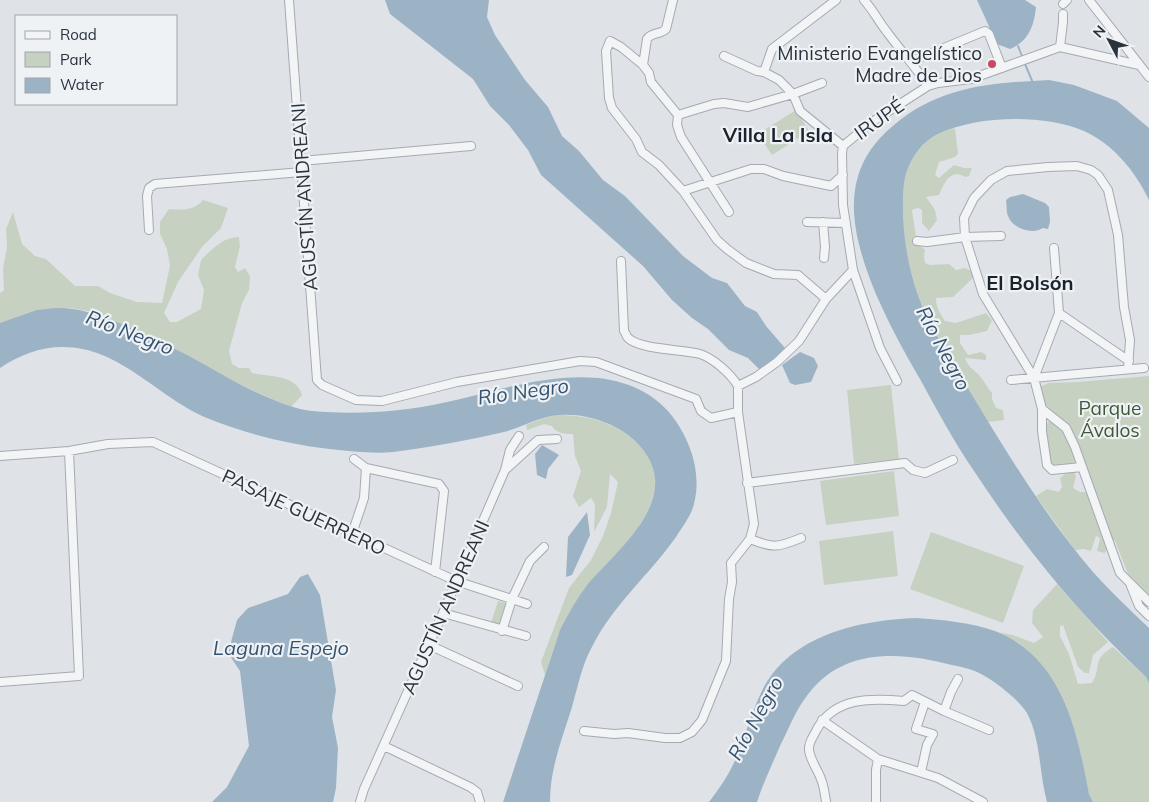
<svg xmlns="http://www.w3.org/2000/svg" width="1149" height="802" viewBox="0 0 1149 802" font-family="Mulish,sans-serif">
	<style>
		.green { fill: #c6d1c1 }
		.water { fill: #9cb3c6 }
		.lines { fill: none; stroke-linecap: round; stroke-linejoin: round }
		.stream { stroke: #9cb3c6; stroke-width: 2 }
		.minor-casing { stroke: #a5aab2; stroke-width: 10 }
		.minor { stroke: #f2f4f6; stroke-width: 8 }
		.poi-dot { fill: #c74a64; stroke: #eff2f5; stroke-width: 2 }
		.labels { text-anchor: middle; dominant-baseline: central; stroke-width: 4.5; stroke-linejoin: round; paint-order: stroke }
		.poi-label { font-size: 19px; fill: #29323e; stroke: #eff2f5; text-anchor: end }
		.street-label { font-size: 19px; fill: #29323e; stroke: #eff2f5 }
		.park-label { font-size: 19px; fill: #3f5937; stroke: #eff2f5 }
		.neighbourhood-label { font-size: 20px; font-weight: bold; fill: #1b232f; stroke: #eff2f5 }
		.water-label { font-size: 20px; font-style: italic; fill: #355370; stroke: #eff2f5 }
	</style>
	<rect width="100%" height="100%" fill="#dfe3e8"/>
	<path class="green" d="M796 110 809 131 772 155 758 134Z
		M955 128 958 154 955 157 939 162 935 175 939 178 954 165 964 168H972L969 176 965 177C950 168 944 184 939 195L926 197 935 210 937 220 929 231 922 223V210L918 208 912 210 917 243 925 250 924 257 925 263 930 265 949 264 956 270 965 268 977 274 953 297 936 298C936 308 940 313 945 321L956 323 986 313 992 320 987 331 969 335H960V343L968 355 981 352 986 355V360L965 358C969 368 971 367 978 374 983 379 987 387 992 393V399L996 408 1003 410 1004 420 988 422C975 400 963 378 950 356 940 340 929 324 922 306 906 266 887 180 922 146 931 136 942 132 955 128Z
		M203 200 228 208 221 228 202 247 178 282 164 313 170 322H177L201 309 204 290 198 275 201 260C211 250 223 237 239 237L240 246 235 267 238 272 245 268 250 276 249 290 242 303 229 351 232 364 239 368H249L252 373C270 377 296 374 302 395L291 407 231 381 171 346 92 312 71 308 0 323V293L4 290 3 269 7 247 6 229 13 212 22 244 35 256 46 259 75 286H98L110 293 137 302 162 303 170 266 167 249 160 234V222L169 209C183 210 193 211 203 200Z
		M1149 376V598L1134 583 1135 581 1128 574 1115 541 1110 538V530L1106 531 1109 546 1105 553 1097 551 1100 538 1096 536 1091 551 1084 549 1075 550 1036 496 1047 489 1059 492 1062 487 1060 478 1066 473 1074 471 1076 476 1073 488 1080 492H1086L1093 484 1088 478 1068 429 1065 436 1071 444 1078 463 1065 467 1050 464C1046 442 1038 433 1054 414L1045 407 1040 386 1045 385 1048 383 1077 382Z
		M891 385 899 459 854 464 847 390Z
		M561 415C591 416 618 423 640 446 685 494 620 549 590 583 584 589 579 597 574 605 560 626 553 650 545 675L541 662 569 588 591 560 603 536 611 513 618 482 610 474 607 507 594 532 595 504 591 498 579 507 573 496 581 471 575 456 573 434C565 434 557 434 552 426L544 424 527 430 526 425 546 417Z
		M894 471 899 516 826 525 820 481Z
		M893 531 898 576 824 585 819 541Z
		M931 532 1024 566 1003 623 910 589Z
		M1057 584 1108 642 1093 655 1089 673H1085L1078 667 1063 625 1060 626V636L1069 654 1078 684 1092 683C1103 665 1090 661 1113 647L1146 677 1149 683V802H1093L1089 794C1079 743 1069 684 1026 649 1018 642 1006 637 996 632L1013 635 1034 643 1043 637 1032 623 1033 610Z
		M498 601 509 604 501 627 491 623Z"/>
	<path class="water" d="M385 0H489L487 17 495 35 525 80 548 107 562 136 579 151 603 180 625 196 683 256 712 278 727 283 745 306 757 312 766 326 785 348 761 371 748 358 729 350 708 329 692 318 672 300 643 266 541 175 528 150 509 125 490 106 473 79 390 14Z
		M977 0H1025L1036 7C1034 26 1029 41 1010 49L997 44Z
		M1049 80 1074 85 1117 101 1149 128V200C1135 171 1114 145 1084 131 1045 114 977 115 938 134 923 141 912 156 907 171 902 186 903 202 903 217 905 257 915 298 935 332 946 353 960 373 971 393 1008 455 1046 517 1093 572 1111 592 1130 610 1149 628V683L1146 677C1080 616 1023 546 974 471 954 442 937 410 920 379 892 331 846 248 855 190 859 163 873 142 894 125 940 86 991 83 1049 80Z
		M1023 194 1045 203 1049 207 1050 222 1048 229 1043 228C1032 235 1013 229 1008 216 1006 212 1007 205 1006 200L1010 197Z
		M56 308C79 308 98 314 119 323 149 335 179 350 207 366 225 376 241 386 260 394 277 401 293 409 312 411 357 415 403 412 447 402 496 391 548 373 598 378 632 382 661 396 679 426 693 449 701 476 694 504 691 516 683 526 676 537 650 574 614 604 593 645 582 664 578 686 572 707 562 739 550 768 550 802H503L560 630C568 614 577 598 588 584 617 550 681 501 644 451 626 426 589 413 560 415 540 416 523 427 504 432 469 440 427 448 393 452 372 454 350 451 329 449 287 444 246 434 207 418 157 397 120 347 63 347 39 347 20 355 0 368V323L37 310Z
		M800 352 814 358 818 366 811 382 795 385 790 383 782 365Z
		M542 445 559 455 548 469 546 479 537 475 535 454Z
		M587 512 590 535 572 575 566 577 568 537Z
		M308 574 320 595 336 690 332 717 338 748 336 788 333 802H212L227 787 249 746 240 671 228 653 237 620 248 608 288 594 300 577Z
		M916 618C942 620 970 622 995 631 1063 658 1077 730 1089 794L1093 802H1047C1039 773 1041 740 1027 713 1019 700 995 681 981 674 972 669 962 667 952 665 902 652 845 647 809 693 796 709 789 728 780 746 772 765 763 783 757 802H709C720 788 730 773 737 756 745 736 751 715 760 695 786 636 858 620 916 618Z"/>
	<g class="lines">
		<path class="stream" d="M1018 46 1022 56
			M1025 64 1033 83"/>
		<g class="minor-casing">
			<path id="minor" d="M289 0 317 380 322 385 356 400 382 401 457 382 580 361 596 362 696 399 701 411 711 418 738 412
				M864 0C873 10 879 22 887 32 901 51 915 66 928 86
				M1089 0 1149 77
				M1063 4 1067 0
				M1060 47 1139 65
				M1060 47 1063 22V14
				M724 56 757 71 764 72 779 80 793 94 800 111 843 146
				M912 61 985 31 989 34 1002 68
				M643 65 647 39C652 32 660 35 666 29L673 0
				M764 72 772 49 836 0
				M678 115 714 104 724 103 748 107 793 94 822 83
				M301 161 471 146
				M683 191 751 169H764L783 176 831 186 843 175
				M729 212 681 137 677 125 678 115 651 82 649 73 643 65 621 47 610 41 606 51 609 98 612 108 636 139 642 152 659 165 683 191 717 240 727 249 746 263 774 274 798 275 826 299
				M807 222 846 223
				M823 222 825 247 824 258
				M149 230 147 196 149 188 155 184 302 172
				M917 241 927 242 965 237 1001 236
				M621 261 624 331C626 333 626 336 628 338 641 350 682 349 700 354 713 358 731 374 738 386
				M1059 313 1129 361
				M1128 369 1130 340 1124 307 1118 235 1108 190 1098 175 1091 170 1077 166 1048 167 1007 171 991 180 974 198 964 218 965 237 983 294 1034 378 1042 409 1066 428 1075 447 1120 573 1149 602
				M1034 378 1059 313 1054 248
				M1011 380 1144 368
				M897 381 880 348 853 270 843 205 842 153 843 146 872 122 928 86 938 83 971 79 1060 47
				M1042 409V431L1047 465 1052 470 1082 467
				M0 456 69 451 108 444 153 442 456 581 527 604
				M354 459 366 468 439 484 444 491 435 572
				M505 470 510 450 519 436
				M747 483 905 463 913 470 925 473 953 460
				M352 534 364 498 366 468
				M750 539C773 548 777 548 801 538
				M1131 586 1139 606 1149 616
				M443 613 526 636
				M502 631 512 599 530 561 544 547
				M429 645 518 686
				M0 682 79 676 69 451
				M944 711 989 730
				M822 720 878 759 938 778 983 802
				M584 731 614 734 628 733 665 738H680L692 732 702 720 726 661 729 599 732 582 731 563 750 539 754 524 738 412V386L756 377 777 362 799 341 826 299 853 270
				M384 746 470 787 477 792 480 802
				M921 772 927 745 933 734 916 729 925 702
				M360 802 364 789 443 613 505 470 538 440 557 439
				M826 802C825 795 824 786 821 779 818 770 810 760 809 750 808 742 814 736 817 729 835 697 871 698 904 701L912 695 944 711 951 692 958 679
				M876 802V770L878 759"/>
		</g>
		<use href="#minor" class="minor"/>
	</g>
	<circle class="poi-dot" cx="992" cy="64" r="5"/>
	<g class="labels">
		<g class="poi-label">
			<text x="982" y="53">Ministerio Evangelístico<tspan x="982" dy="22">Madre de Dios</tspan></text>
		</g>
		<g class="street-label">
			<text transform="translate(879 119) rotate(-35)">IRUPÉ</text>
			<text transform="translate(304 197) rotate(-94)">AGUSTÍN ANDREANI</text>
			<text transform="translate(304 512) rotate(25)">PASAJE GUERRERO</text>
			<text transform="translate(445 607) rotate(-66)">AGUSTÍN ANDREANI</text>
		</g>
		<g class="park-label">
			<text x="1110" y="408">Parque<tspan x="1110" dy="22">Ávalos</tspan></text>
		</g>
		<g class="neighbourhood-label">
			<text x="778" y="134">Villa La Isla</text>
			<text x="1030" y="282">El Bolsón</text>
		</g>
		<g class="water-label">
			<text transform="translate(130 332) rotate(21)">Río Negro</text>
			<text transform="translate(944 348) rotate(62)">Río Negro</text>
			<text transform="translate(523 391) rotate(-8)">Río Negro</text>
			<text x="281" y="647">Laguna Espejo</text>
			<text transform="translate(755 718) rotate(-61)">Río Negro</text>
		</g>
	</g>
	<rect x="15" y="15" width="162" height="90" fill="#eff2f5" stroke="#a0a5ac"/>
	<rect x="25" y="31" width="25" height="8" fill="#f2f4f6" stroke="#a0a5ac"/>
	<text x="60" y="40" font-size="15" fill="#29323e">Road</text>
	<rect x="25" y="52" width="25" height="15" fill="#c6d1c1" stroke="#a0a5ac"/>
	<text x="60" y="65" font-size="15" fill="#29323e">Park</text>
	<rect x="25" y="78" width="25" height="15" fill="#9cb3c6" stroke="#a0a5ac"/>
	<text x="60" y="90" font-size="15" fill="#29323e">Water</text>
	<g transform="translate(1109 40) rotate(311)" stroke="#eff2f5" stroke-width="4" paint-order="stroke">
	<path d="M0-4L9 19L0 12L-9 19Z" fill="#29323e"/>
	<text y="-8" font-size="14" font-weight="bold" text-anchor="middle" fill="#29323e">N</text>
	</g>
</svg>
